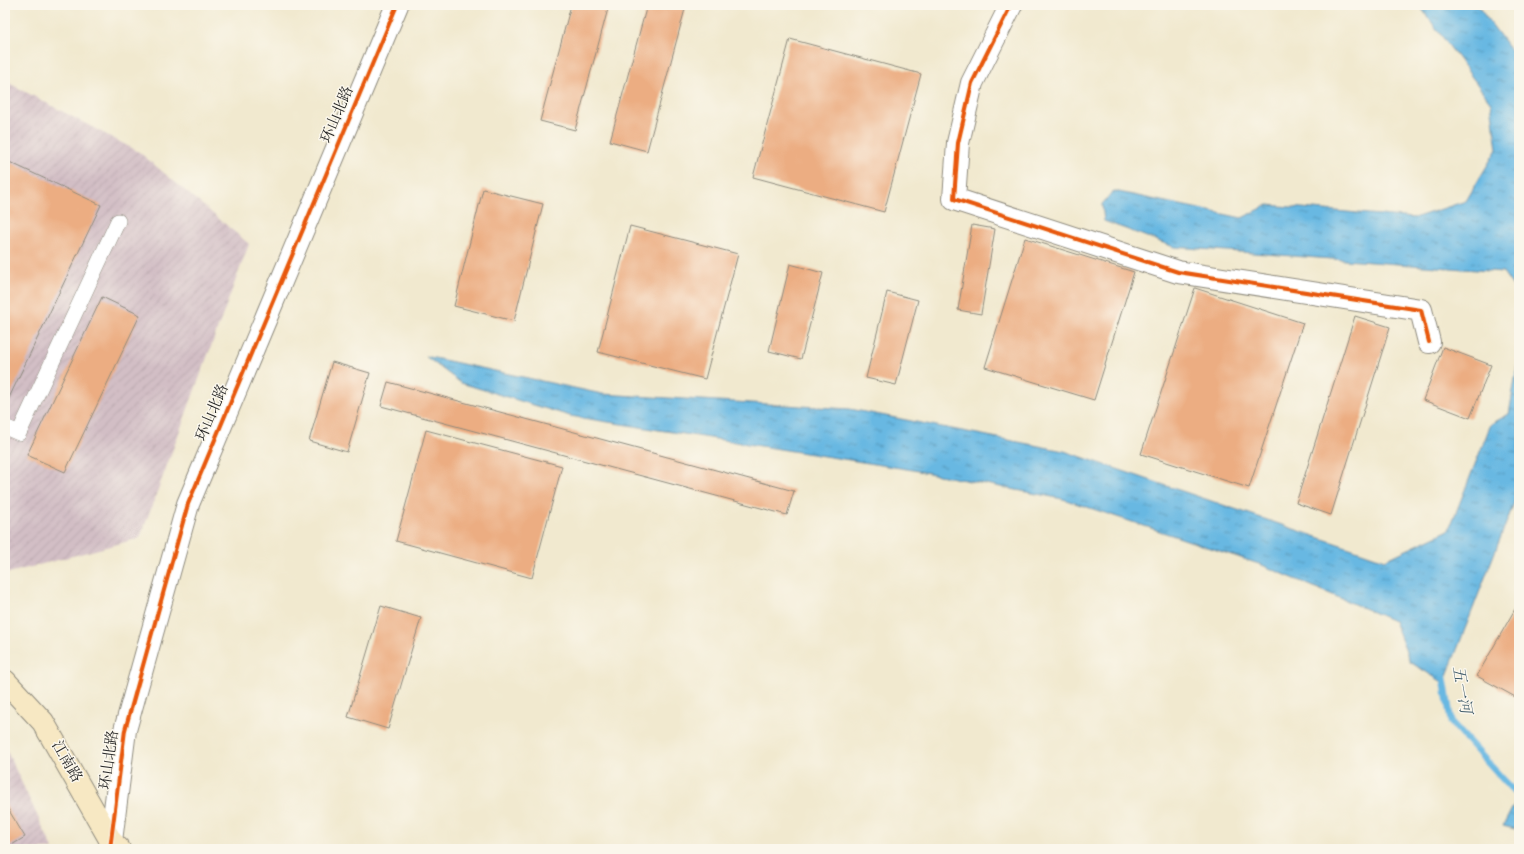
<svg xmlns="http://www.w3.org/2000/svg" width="1524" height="854" viewBox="0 0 1524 854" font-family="Vollkorn,'Noto Serif SC',serif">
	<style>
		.industrial { fill: url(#industrial-furrows) }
		.water { fill: url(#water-ripples); stroke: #497286 }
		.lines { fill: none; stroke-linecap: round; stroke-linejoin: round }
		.stream { stroke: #67b8e2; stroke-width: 7 }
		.building { fill: #ecad82 }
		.service-casing { stroke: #8e8a7d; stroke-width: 16 }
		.minor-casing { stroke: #8e8a7d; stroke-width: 24 }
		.tertiary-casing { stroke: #8e8a7d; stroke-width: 24 }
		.secondary-casing { stroke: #8e8a7d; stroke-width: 24 }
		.service { stroke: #fff; stroke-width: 15 }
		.minor { stroke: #fff; stroke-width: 22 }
		.tertiary { stroke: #fff; stroke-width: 22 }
		.secondary { stroke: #f7e8c3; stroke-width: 22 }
		.cycleway-casing { stroke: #fbf7ec; stroke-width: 6 }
		.cycleway { stroke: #e8590c; stroke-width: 4 }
		.labels { text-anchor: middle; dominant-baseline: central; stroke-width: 3; stroke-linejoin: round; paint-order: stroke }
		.street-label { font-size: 15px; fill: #2b2b2b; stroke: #fbf7ec }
		.water-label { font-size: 16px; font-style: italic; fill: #405c6b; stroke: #fbf7ec }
	</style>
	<defs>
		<pattern id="industrial-furrows" width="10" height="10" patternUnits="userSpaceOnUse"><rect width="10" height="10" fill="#d2bec5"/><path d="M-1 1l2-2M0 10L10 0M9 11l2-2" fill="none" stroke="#b4a3a9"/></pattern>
		<pattern id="water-ripples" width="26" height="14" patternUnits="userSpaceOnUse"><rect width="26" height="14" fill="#67b8e2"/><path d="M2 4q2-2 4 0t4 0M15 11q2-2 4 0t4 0" fill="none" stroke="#5596b7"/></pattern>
	</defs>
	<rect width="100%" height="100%" fill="#fbf7ec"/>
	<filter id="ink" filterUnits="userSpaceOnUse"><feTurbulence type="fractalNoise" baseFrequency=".025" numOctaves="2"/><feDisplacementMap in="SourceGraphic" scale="8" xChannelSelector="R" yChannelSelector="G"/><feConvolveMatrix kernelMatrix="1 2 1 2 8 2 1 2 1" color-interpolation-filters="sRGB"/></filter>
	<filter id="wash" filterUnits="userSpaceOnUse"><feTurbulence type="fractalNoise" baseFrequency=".012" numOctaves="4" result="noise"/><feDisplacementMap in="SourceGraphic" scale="16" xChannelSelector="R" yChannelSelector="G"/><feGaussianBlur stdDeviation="0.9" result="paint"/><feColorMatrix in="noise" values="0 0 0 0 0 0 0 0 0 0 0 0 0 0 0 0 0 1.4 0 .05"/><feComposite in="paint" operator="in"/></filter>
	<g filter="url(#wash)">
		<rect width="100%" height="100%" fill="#f1e9cf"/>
		<path class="industrial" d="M5 81 139 152 249 244 140 538 5 574Z
			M5 747 53 849H5Z"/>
		<path class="water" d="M1419 5H1477L1519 61V295L1503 272 1174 247 1104 221 1102 204 1114 191 1242 218 1268 205 1414 218 1466 201 1497 149 1491 103Z
			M425 356 602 394 850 409 1064 451 1385 560 1449 530 1491 424 1509 414 1519 356V490L1444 683 1410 662 1394 621 1262 565 1063 499 913 470 570 416 461 383Z
			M1519 795V830L1503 826Z"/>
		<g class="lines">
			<path class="stream" d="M1443 672 1451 722 1519 797"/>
		</g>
		<g id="blocks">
			<path class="building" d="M571 5H609L575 130 540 121Z
				M647 5H671L685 9 647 151 610 141Z
				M790 39 921 74 884 212 753 177Z
				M5 160 101 205 7 402 5 401Z
				M483 189 543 204 514 321 454 306Z
				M972 225 995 229 981 314 958 310Z
				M630 226 738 254 705 379 598 352Z
				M1025 238 1134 272 1094 400 985 367Z
				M790 264 823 273 801 359 769 351Z
				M1195 288 1303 323 1249 488 1141 454Z
				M887 292 918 300 896 385 866 378Z
				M102 297 140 315 65 472 27 455Z
				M1355 316 1390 327 1331 515 1296 503Z
				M1443 347 1491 365 1470 418 1423 400Z
				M332 362 370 373 347 452 309 441Z
				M388 382 794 491 787 515 381 406Z
				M426 430 562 466 532 578 396 541Z
				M1519 602V699L1477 676Z
				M381 606 421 618 388 729 348 717Z
				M5 804 25 837 5 849Z"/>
		</g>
	</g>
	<g filter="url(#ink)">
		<use href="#blocks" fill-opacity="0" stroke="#8e8a7d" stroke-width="1"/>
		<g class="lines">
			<g class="service-casing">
				<path id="service" d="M5 427 19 433 118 221"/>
			</g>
			<g class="minor-casing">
				<path id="minor" d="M1011 5 972 83 958 143 954 199 1178 272 1421 310 1429 342"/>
			</g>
			<g class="tertiary-casing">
				<path id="tertiary" d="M110 849 125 730 188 504 397 5"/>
			</g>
			<g class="secondary-casing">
				<path id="secondary" d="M5 681 43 722 111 841 119 849"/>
			</g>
			<use href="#service" class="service"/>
			<use href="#minor" class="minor"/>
			<use href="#tertiary" class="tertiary"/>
			<use href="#secondary" class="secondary"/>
			<g class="cycleway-casing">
				<path id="cycleway" d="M1011 5 972 83 958 143 954 199 1178 272 1421 310 1429 342
					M110 849 125 730 188 504 397 5"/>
			</g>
			<use href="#cycleway" class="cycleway"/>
		</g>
	</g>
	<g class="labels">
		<g class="street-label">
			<text transform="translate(338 115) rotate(-67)">环山北路</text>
			<text transform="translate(213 413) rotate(-67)">环山北路</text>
			<text transform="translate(110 760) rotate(-82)">环山北路</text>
			<text transform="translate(66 762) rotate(60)">江南路</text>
		</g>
		<g class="water-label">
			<text transform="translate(1461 690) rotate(80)">五一河</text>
		</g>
	</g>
	<rect width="1524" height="854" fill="none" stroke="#fbf7ec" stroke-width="20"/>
</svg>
